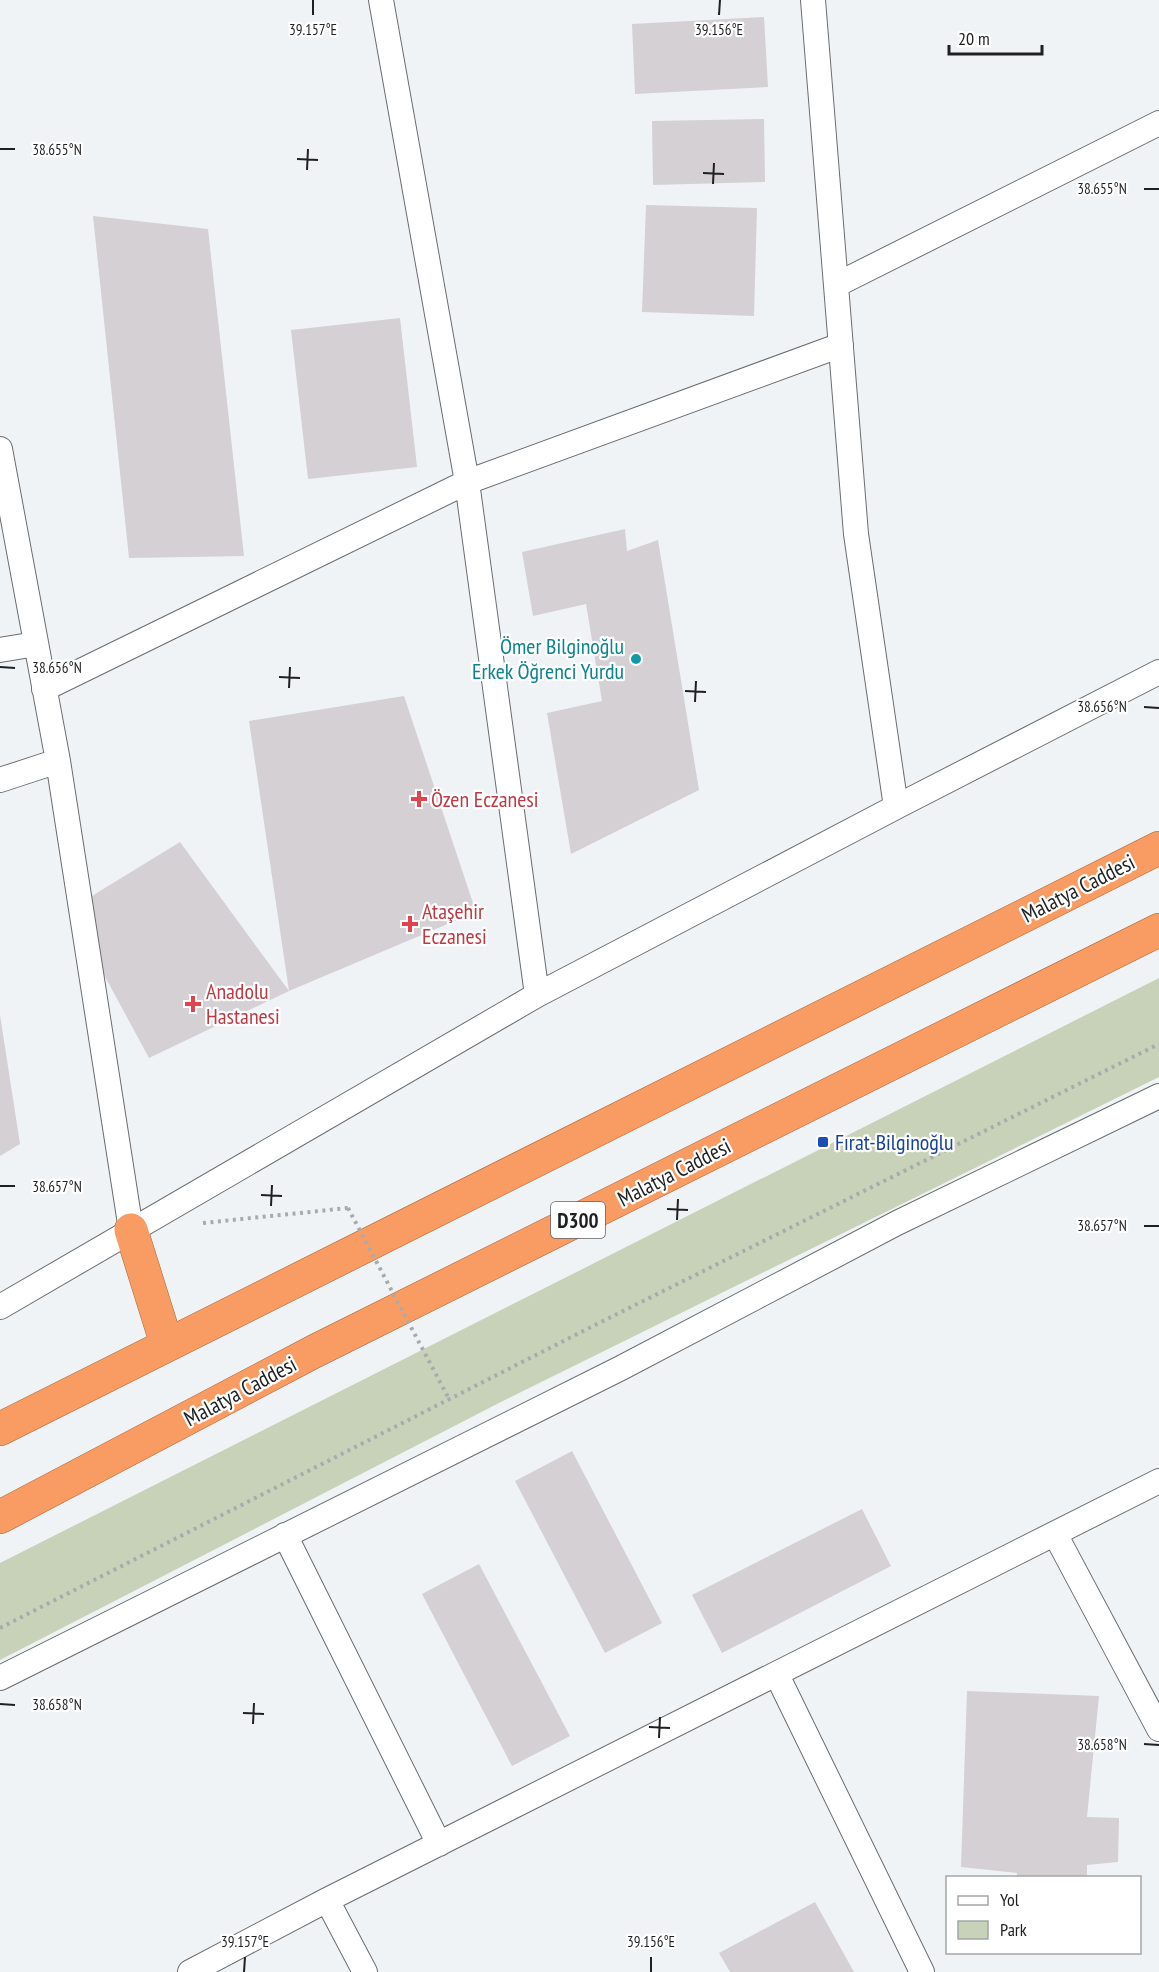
<svg xmlns="http://www.w3.org/2000/svg" width="1159" height="1972" viewBox="0 0 1159 1972" font-family="'PT Sans Narrow',sans-serif">
	<style>
		.green { fill: #c8d2b9 }
		.building { fill: #d4d0d3 }
		.lines { fill: none; stroke-linecap: round; stroke-linejoin: round }
		.minor-casing { stroke: #6a6d6f; stroke-width: 26 }
		.trunk-casing { stroke: #ab6033; stroke-width: 34 }
		.path { stroke: #a8abad; stroke-width: 4; stroke-dasharray: 3 4.5; stroke-linecap: butt }
		.minor { stroke: #fff; stroke-width: 24 }
		.trunk { stroke: #f89c64; stroke-width: 33 }
		.path-bridge { stroke: #a8abad; stroke-width: 4; stroke-dasharray: 3 4.5; stroke-linecap: butt }
		.ticks { fill: none; stroke: #1f2021; stroke-width: 2 }
		.culture-dot { fill: #0f9aa8; stroke: #fff; stroke-width: 2 }
		.health-dot { fill: #e0444e; stroke: #fff; stroke-width: 2 }
		.transit-dot { fill: #1a4fb4; stroke: #fff; stroke-width: 2 }
		.labels { text-anchor: middle; dominant-baseline: central; stroke-width: 4.5; stroke-linejoin: round; paint-order: stroke }
		.shield { fill: #fff; stroke: #626364; stroke-width: 1.5 }
		.shield-label { font-size: 21px; font-weight: bold; fill: #1f2021 }
		.culture-label { font-size: 22px; fill: #0d838f; stroke: #fff; text-anchor: end }
		.health-label { font-size: 22px; fill: #be3a42; stroke: #fff; text-anchor: start }
		.street-label { font-size: 22px; fill: #1f2021; stroke: #fff }
		.transit-label { font-size: 22px; fill: #164399; stroke: #fff; text-anchor: start }
		.ticks-label { font-size: 15px; text-anchor: middle; fill: #1f2021; stroke: #fff; stroke-width: 4.5; stroke-linejoin: round; paint-order: stroke }
	</style>
	<rect width="100%" height="100%" fill="#f0f3f6"/>
	<path class="green" d="M1159 978V1077L499 1403 0 1660V1563Z"/>
	<path class="building" d="M764 17 768 87 635 94 632 24Z
		M764 119 765 182 653 185 652 121Z
		M646 205 757 208 754 316 642 312Z
		M93 216 208 229 244 556 129 558Z
		M400 318 417 467 308 479 291 330Z
		M625 529 627 551 658 540 699 790 571 854 547 713 602 701 586 604 533 616 522 552Z
		M404 696 476 912 289 991 149 1058 69 910 180 842 289 991 249 721Z
		M0 1015 20 1144 0 1156Z
		M572 1451 662 1623 605 1653 515 1481Z
		M862 1509 891 1566 722 1653 692 1595Z
		M479 1564 570 1736 512 1766 422 1594Z
		M967 1691 1099 1696 1087 1817 1119 1818 1118 1862 1087 1865V1878H1017V1873L961 1867Z
		M815 1902 854 1972H730L719 1953Z"/>
	<g class="lines">
		<g class="minor-casing">
			<path id="minor" d="M381 0 467 482 537 995
				M836 285 1159 123
				M0 449 58 761 131 1230
				M0 650 36 644
				M44 689 467 482 841 345
				M0 780 58 761
				M896 807 1159 672
				M0 1307 537 995 896 807 856 534 813 0
				M1055 1534 1159 1729
				M285 1535 439 1844
				M777 1675 922 1972
				M0 1678 621 1368 897 1223 1159 1096
				M327 1900 365 1972
				M190 1972 327 1900 1159 1481"/>
		</g>
		<g class="trunk-casing">
			<path id="trunk" d="M131 1230 167 1345
				M0 1429 1159 848
				M0 1517 315 1351 1159 930"/>
		</g>
		<path class="path" d="M203 1223 348 1208
			M0 1628 589 1328 1159 1044"/>
		<use href="#minor" class="minor"/>
		<use href="#trunk" class="trunk"/>
		<path class="path-bridge" d="M348 1208 449 1399"/>
	</g>
	<path class="ticks" d="M313 15V0M719 15 720 0M0 149H15M297 159 318 160M307 170 308 149M703 173 724 174M713 184 714 163M1144 189H1159M0 667 15 668M279 677 300 678M289 688 290 667M685 691 706 692M695 702 696 681M1144 707 1159 708M0 1186H15M261 1195 282 1196M271 1206 272 1185M667 1209 688 1210M677 1220 678 1199M1144 1226H1159M0 1704 15 1705M243 1713 264 1714M253 1724 254 1703M649 1727 670 1728M659 1738 660 1717M1144 1744 1159 1745M244 1972 245 1957M651 1972V1957"/>
	<circle class="culture-dot" cx="636" cy="659" r="6"/>
	<g class="health-dot">
		<path d="M416 790h6v6h6v6h-6v6h-6v-6h-6v-6h6z"/>
		<path d="M407 915h6v6h6v6h-6v6h-6v-6h-6v-6h6z"/>
		<path d="M190 995h6v6h6v6h-6v6h-6v-6h-6v-6h6z"/>
	</g>
	<rect class="transit-dot" x="817" y="1136" width="12" height="12" rx="3"/>
	<g class="labels">
		<rect class="shield" x="551" y="1202" width="54" height="36" rx="4.5"/>
		<g class="shield-label">
			<text x="578" y="1220">D300</text>
		</g>
		<g class="culture-label">
			<text x="624" y="646">Ömer Bilginoğlu<tspan x="624" dy="25">Erkek Öğrenci Yurdu</tspan></text>
		</g>
		<g class="health-label">
			<text x="431" y="799">Özen Eczanesi</text>
			<text x="422" y="911">Ataşehir<tspan x="422" dy="25">Eczanesi</tspan></text>
			<text x="206" y="991">Anadolu<tspan x="206" dy="25">Hastanesi</tspan></text>
		</g>
		<g class="street-label">
			<text transform="translate(1078 888) rotate(-27)">Malatya Caddesi</text>
			<text transform="translate(674 1172) rotate(-27)">Malatya Caddesi</text>
			<text transform="translate(240 1391) rotate(-28)">Malatya Caddesi</text>
		</g>
		<g class="transit-label">
			<text x="835" y="1142">Fırat-Bilginoğlu</text>
		</g>
	</g>
	<g class="ticks-label">
		<text x="313" y="35">39.157°E</text>
		<text x="719" y="35">39.156°E</text>
		<text x="57" y="155">38.655°N</text>
		<text x="1102" y="194">38.655°N</text>
		<text x="57" y="673">38.656°N</text>
		<text x="1102" y="712">38.656°N</text>
		<text x="57" y="1192">38.657°N</text>
		<text x="1102" y="1231">38.657°N</text>
		<text x="57" y="1710">38.658°N</text>
		<text x="1102" y="1750">38.658°N</text>
		<text x="245" y="1947">39.157°E</text>
		<text x="651" y="1947">39.156°E</text>
	</g>
	<rect x="946" y="1876" width="195" height="78" fill="#ffffff" stroke="#a5a6a6" stroke-width="1.5"/>
	<rect x="958" y="1896" width="30" height="9" fill="#ffffff" stroke="#a5a6a6" stroke-width="1.5"/>
	<text x="1000" y="1906" font-size="18" fill="#1f2021">Yol</text>
	<rect x="958" y="1921" width="30" height="18" fill="#c8d2b9" stroke="#a5a6a6" stroke-width="1.5"/>
	<text x="1000" y="1936" font-size="18" fill="#1f2021">Park</text>
	<path d="M949 45v9h93v-9" fill="none" stroke="#1f2021" stroke-width="3"/>
	<text x="958" y="45" font-size="18" fill="#1f2021" stroke="#ffffff" stroke-width="4.5" paint-order="stroke">20 m</text>
</svg>
